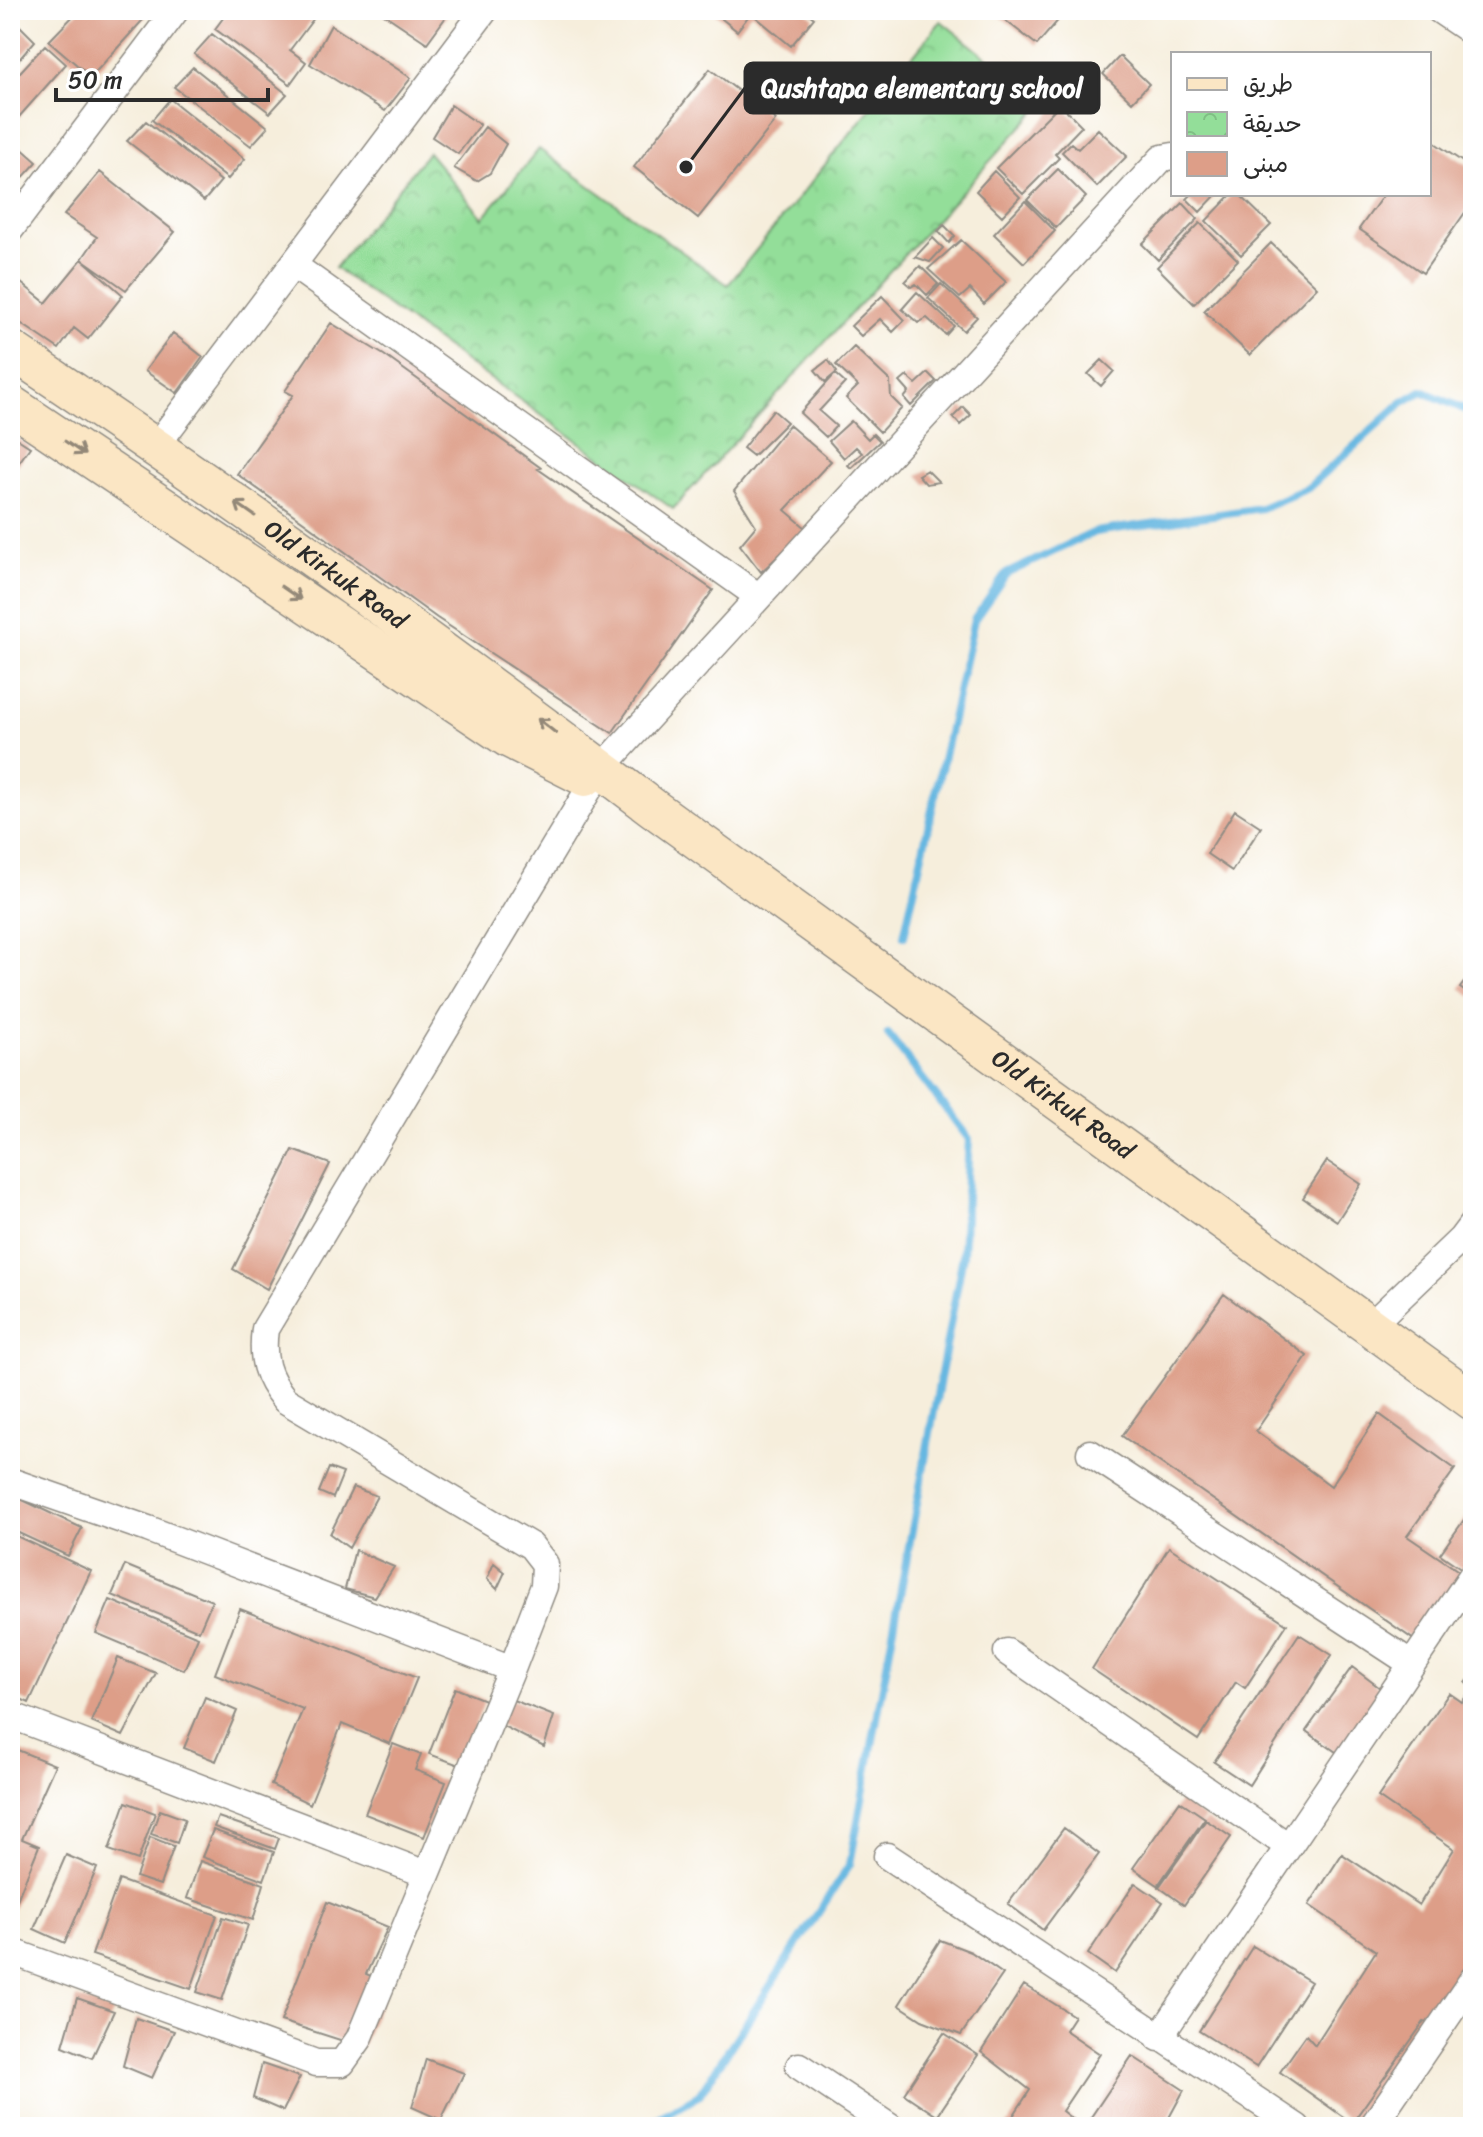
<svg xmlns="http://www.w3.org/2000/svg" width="1483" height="2137" viewBox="0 0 1483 2137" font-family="Sriracha,'Playpen Sans Arabic',sans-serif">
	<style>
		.park { fill: url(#park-crowns); stroke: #5f8462; stroke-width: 2 }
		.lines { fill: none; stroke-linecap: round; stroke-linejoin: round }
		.stream { stroke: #66b7e1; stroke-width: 8 }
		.building { fill: #dd9e88 }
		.street-casing { stroke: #908c84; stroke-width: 29 }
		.secondary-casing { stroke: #908c84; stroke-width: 41 }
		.street { stroke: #fff; stroke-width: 26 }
		.secondary { stroke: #fbe6c4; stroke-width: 38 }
		.oneway { stroke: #938878 }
		.labels { text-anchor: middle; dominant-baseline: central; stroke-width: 6; stroke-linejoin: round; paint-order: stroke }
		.street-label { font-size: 24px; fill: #2b2b2b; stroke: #fff }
		.leader { fill: none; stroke: #2b2b2b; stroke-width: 3 }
		.callout-dot { fill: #2b2b2b; stroke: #fff; stroke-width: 3 }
		.callout { fill: #2b2b2b; stroke: #2b2b2b; stroke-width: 3 }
		.callout-label { font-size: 26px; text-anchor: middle; font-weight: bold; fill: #fff }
	</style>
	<defs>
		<pattern id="park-crowns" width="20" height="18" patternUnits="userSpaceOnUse" patternTransform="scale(2)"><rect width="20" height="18" fill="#93de99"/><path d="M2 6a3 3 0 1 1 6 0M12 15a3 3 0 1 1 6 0" fill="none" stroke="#7fbf84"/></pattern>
	</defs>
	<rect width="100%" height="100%" fill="#fff"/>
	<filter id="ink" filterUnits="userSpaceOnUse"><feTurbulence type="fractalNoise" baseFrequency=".0125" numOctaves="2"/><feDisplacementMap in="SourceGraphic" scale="16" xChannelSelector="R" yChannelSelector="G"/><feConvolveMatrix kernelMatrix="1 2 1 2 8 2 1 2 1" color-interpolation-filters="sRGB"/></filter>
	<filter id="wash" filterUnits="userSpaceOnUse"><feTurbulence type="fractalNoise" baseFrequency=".006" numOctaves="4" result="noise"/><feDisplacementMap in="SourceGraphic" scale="32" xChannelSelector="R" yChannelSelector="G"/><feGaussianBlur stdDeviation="1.8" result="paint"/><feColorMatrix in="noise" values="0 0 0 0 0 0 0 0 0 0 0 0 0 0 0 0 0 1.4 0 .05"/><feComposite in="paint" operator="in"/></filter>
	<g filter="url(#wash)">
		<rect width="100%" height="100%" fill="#f6eedc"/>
		<path class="park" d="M941 21 1043 103 673 509 335 268 428 152 483 218 539 149 728 285Z"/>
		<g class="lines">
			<path class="stream" d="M904 936 974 620 1006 574 1095 532 1261 508 1308 488 1402 403 1422 391 1473 413
				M643 2127 699 2095 850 1864 963 1255 969 1139 888 1034"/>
		</g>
		<g id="blocks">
			<path class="building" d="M79 10H152L91 77 49 41Z
				M229 10H320L290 50 306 62 290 84 215 29Z
				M378 10H451L427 43Z
				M711 10H804L814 18 791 46 751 13 737 31Z
				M992 10H1067L1037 45Z
				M10 16 35 41 10 70Z
				M331 25 411 78 385 111 310 64Z
				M212 34 287 94 270 113 194 54Z
				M45 45 66 64 10 127V83Z
				M1120 56 1149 84 1132 102 1103 74Z
				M193 67 268 127 251 146 174 87Z
				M710 69 776 120 698 218 634 167Z
				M170 99 245 159 228 179 152 120Z
				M1060 104 1082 126 1055 154 1059 158 1023 194 996 168Z
				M451 105 480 125 458 154 432 137Z
				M146 121 221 181 204 201 127 141Z
				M485 127 506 144 490 173 477 181 454 168Z
				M1098 129 1127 156 1097 187 1062 152 1071 143 1078 149Z
				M10 138 37 162 10 192Z
				M1429 139 1473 169V201L1423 273 1359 229 1384 194H1429Z
				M1058 169 1086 197 1056 228 1027 200Z
				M994 171 1020 197 1002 216 976 191Z
				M100 172 175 232 126 290 82 259 97 237 64 215Z
				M1192 194H1217L1200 212 1187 199Z
				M1232 194H1239L1271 225 1241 255 1206 221Z
				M1025 201 1055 231 1024 263 994 234Z
				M1183 203 1198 219 1158 260 1142 244Z
				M1200 223 1238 260 1194 304 1157 267Z
				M944 225 955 236 949 243 938 231Z
				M933 238 943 248 930 262 915 257Z
				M961 240 1006 282 984 304 970 289 960 298 928 269Z
				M1271 243 1317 287 1250 355 1204 311Z
				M82 259 123 295 88 339 74 328 59 349 10 316V274L46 303Z
				M920 266 938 284 927 295 916 284 911 287 905 282Z
				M941 284 977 317 964 331 928 298Z
				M917 292 954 326 946 335 927 318 918 323 902 309Z
				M882 296 905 320 893 332 880 319 861 336 851 326Z
				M331 323 384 355 541 468 538 469 713 590 612 733 437 618 237 474 293 395 285 391Z
				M173 333 203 357 177 393 145 371Z
				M854 347 890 381 891 397 902 408 880 432 846 398 858 386 836 365Z
				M828 360 837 372 825 382 815 370Z
				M1102 360 1114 371 1101 386 1088 374Z
				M928 373 936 381 911 406 904 398 909 392 900 382 907 376 916 384Z
				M835 374 845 383 819 411 836 426 826 437 800 413Z
				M963 407 971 415 960 425 953 417Z
				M773 410 787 422 753 456 743 448Z
				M851 421 868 439 873 434 880 441 851 468 848 465 862 453 856 447 844 458 829 441Z
				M789 425 831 461 785 510 807 529 761 572 740 545 756 526 734 491Z
				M10 434 30 447 10 475Z
				M927 470 939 482 926 484 918 475Z
				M1235 810 1261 827 1232 871 1207 854Z
				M1473 970V997L1460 988Z
				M293 1150 330 1164 267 1289 233 1269Z
				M1327 1161 1361 1184 1337 1221 1303 1198Z
				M1224 1294 1307 1356 1256 1431 1331 1486 1379 1414 1455 1469 1407 1536 1463 1574 1417 1642 1122 1436Z
				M329 1468 343 1473 333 1498 319 1492Z
				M353 1487 377 1496 349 1548 330 1534Z
				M14 1496 82 1528 68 1556 10 1529V1505Z
				M1473 1507V1560L1465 1571 1440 1554Z
				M10 1533 91 1571 29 1703 10 1694Z
				M1169 1547 1287 1624 1245 1688 1236 1682 1198 1740 1092 1669Z
				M355 1550 394 1567 375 1597 345 1589Z
				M494 1563 505 1572 497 1589 487 1579Z
				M125 1565 212 1601 199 1631 112 1595Z
				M110 1600 198 1637 184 1670 96 1633Z
				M240 1609 417 1678 390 1744 342 1724 310 1804 271 1785 303 1709 215 1674Z
				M1299 1634 1332 1655 1249 1785 1214 1762Z
				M118 1658 156 1673 123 1736 91 1722Z
				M1352 1667 1384 1691 1339 1754 1306 1731Z
				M1473 1674V1967L1434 2025 1424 2022 1352 2123 1280 2072 1306 2035 1315 2045 1376 1951 1309 1905 1342 1854 1419 1905 1454 1849 1378 1797 1449 1693 1462 1702 1472 1688 1466 1683Z
				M455 1688 485 1700 459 1765 429 1754Z
				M205 1697 237 1711 216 1761 184 1748Z
				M508 1698 554 1716 544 1747 499 1724Z
				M393 1744 421 1755 415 1770 446 1782 424 1837 365 1814Z
				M10 1747 55 1765 22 1839 39 1846 10 1917Z
				M1180 1801 1205 1818 1158 1885 1133 1868Z
				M126 1802 155 1813 138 1860 109 1850Z
				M160 1810 185 1819 177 1843 151 1834Z
				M218 1817 279 1838 275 1849 214 1827Z
				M1206 1820 1231 1837 1184 1905 1159 1887Z
				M1064 1828 1099 1854 1043 1930 1008 1904Z
				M213 1830 274 1852 264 1880 202 1857Z
				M150 1837 174 1846 160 1885 136 1877Z
				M66 1855 97 1868 65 1943 34 1929Z
				M200 1861 264 1884 253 1920 187 1898Z
				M119 1880 217 1915 191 1989 92 1955Z
				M1135 1883 1163 1902 1115 1973 1088 1954Z
				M327 1902 388 1927 366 1974 388 1983 362 2047 281 2021Z
				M223 1917 248 1925 222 2000 197 1992Z
				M940 1940 971 1952 1003 1974 961 2035 922 2020 899 2005Z
				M1253 1946 1311 1982 1256 2067 1199 2031Z
				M1024 1985 1074 2016 1065 2030 1100 2054 1062 2111 1082 2127H1006L1030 2090 981 2052Z
				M77 1998 114 2011 92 2058 63 2046Z
				M136 2018 174 2031 152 2078 123 2066Z
				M944 2033 978 2055 937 2116 904 2094Z
				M1132 2056 1184 2090 1164 2127H1093L1087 2123Z
				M426 2059 464 2073 441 2120 412 2107Z
				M262 2064 300 2077 283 2111 253 2098Z"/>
		</g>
	</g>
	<g filter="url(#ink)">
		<use href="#blocks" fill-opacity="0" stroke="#908c84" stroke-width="2"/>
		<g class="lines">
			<g class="street-casing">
				<path id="street" d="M1439 10 1473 33
					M10 230 176 10
					M293 265 759 597
					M156 446 485 10
					M1369 1327 1461 1239 1473 1223
					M1090 1453 1412 1664
					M10 1481 148 1529 512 1669
					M1007 1652 1288 1846
					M10 1715 426 1874
					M887 1856 1297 2127
					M10 1951 316 2063H342L359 2039 512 1669 544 1586 545 1564 531 1546 285 1400C266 1377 261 1358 265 1329L601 769 1162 158 1173 156
					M1159 2038 1473 1574
					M799 2066 890 2127
					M1372 2127 1473 1979"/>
			</g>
			<g class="secondary-casing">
				<g id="secondary">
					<path id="s1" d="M10 349C229 495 443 649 653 808L1473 1401"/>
					<path d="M10 404 508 738 585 777"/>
				</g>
			</g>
			<use href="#street" class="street"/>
			<use href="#secondary" class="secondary"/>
		</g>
		<defs><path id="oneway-shaft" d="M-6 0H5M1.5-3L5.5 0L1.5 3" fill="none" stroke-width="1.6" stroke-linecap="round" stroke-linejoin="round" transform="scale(2)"/></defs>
		<g class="oneway">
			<use href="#oneway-shaft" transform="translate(75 448) rotate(34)"/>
			<use href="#oneway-shaft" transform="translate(245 509) rotate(-145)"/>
			<use href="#oneway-shaft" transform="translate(291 593) rotate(34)"/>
			<use href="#oneway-shaft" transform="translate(547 726) rotate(-142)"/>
		</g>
	</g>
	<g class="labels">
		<g class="street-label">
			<text stroke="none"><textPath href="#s1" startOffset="396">Old Kirkuk Road</textPath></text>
			<text stroke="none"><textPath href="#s1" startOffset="1296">Old Kirkuk Road</textPath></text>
		</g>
	</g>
	<path class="leader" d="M686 167L745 88"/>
	<circle class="callout-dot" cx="686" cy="167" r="8"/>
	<rect class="callout" x="745" y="63" width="354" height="50" rx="8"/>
	<g class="callout-label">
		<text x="922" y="97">Qushtapa elementary school</text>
	</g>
	<rect width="1483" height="2137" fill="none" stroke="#fff" stroke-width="40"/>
	<rect x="1171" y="52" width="260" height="144" fill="#ffffff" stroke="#aaaaaa" stroke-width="2"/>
	<rect x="1187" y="78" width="40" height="12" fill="#fbe6c4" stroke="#aaaaaa" stroke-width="2"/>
	<text x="1243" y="92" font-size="24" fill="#2b2b2b">طريق</text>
	<rect x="1187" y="112" width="40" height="24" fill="url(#park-crowns)" stroke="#aaaaaa" stroke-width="2"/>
	<text x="1243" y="132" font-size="24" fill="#2b2b2b">حديقة</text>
	<rect x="1187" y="152" width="40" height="24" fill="#dd9e88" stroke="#aaaaaa" stroke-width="2"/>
	<text x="1243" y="172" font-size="24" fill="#2b2b2b">مبنى</text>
	<path d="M56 88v12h212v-12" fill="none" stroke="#2b2b2b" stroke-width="4"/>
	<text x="68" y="88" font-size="24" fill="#2b2b2b" stroke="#ffffff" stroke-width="6" paint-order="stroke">50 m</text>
</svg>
